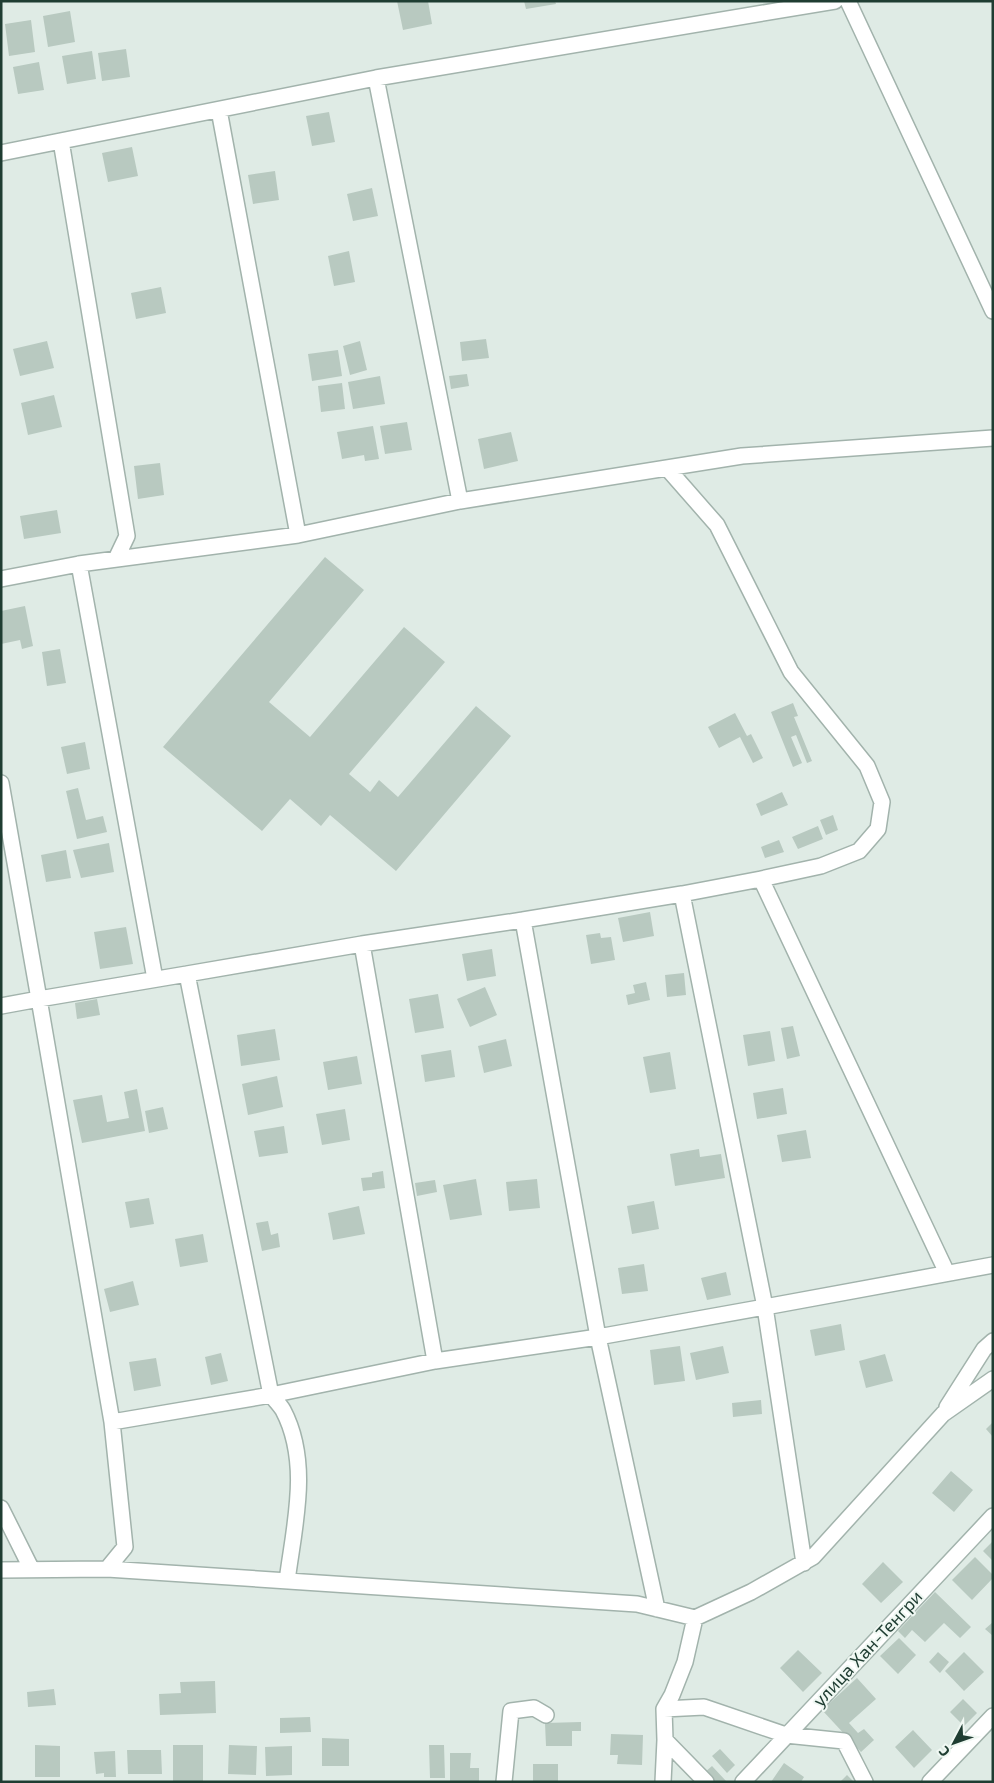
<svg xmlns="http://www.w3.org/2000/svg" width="994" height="1783" viewBox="0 0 994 1783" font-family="'Exo 2',sans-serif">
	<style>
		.building { fill: #b8c9c0 }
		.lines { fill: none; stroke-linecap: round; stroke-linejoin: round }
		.street-casing { stroke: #a2b3ac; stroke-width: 18 }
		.street { stroke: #fff; stroke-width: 15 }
		.labels { text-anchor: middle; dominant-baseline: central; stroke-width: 4; stroke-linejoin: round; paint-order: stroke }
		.street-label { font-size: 18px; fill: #1f3d32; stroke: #f0f8f3 }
	</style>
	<rect width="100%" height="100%" fill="#dfebe5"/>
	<path class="building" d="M397 1H428L432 24 403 30Z
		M524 1H555L556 4 526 9Z
		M70 11 75 42 48 47 43 16Z
		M31 20 35 52 9 56 5 24Z
		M126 49 130 77 102 81 98 53Z
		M92 51 96 79 67 84 62 56Z
		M39 62 44 90 18 94 13 67Z
		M329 112 335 142 312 146 306 116Z
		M132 147 138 176 108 182 102 153Z
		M275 171 279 200 253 204 248 175Z
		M372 188 378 216 353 221 347 194Z
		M349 251 355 282 334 286 328 256Z
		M161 287 166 313 136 319 131 293Z
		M486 339 489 358 462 361 460 342Z
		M47 341 54 368 20 376 13 349Z
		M360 341 367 370 350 375 343 346Z
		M338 350 342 376 312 381 308 354Z
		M467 374 469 386 451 389 449 376Z
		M380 376 385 404 353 409 348 382Z
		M342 383 345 409 321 412 318 386Z
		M54 395 62 427 28 435 21 403Z
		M407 422 412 450 385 454 380 426Z
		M373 426 379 459 365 461 364 455 342 459 337 432Z
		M511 432 518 461 484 469 478 439Z
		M160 463 164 495 138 499 134 466Z
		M57 510 61 533 24 539 20 516Z
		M325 557 364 590 269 702 310 737 404 627 445 662 349 774 370 792 379 780 398 797 476 706 511 736 396 871 330 815 321 826 290 799 262 831 163 747Z
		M25 606 33 646 22 649 20 640 1 644V611Z
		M60 649 66 683 47 686 42 652Z
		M793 703 798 716 794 717 812 761 807 763 796 735 791 737 802 763 793 767 771 712Z
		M735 713 747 736 751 734 763 758 753 763 740 737 719 748 708 727Z
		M85 742 90 769 67 774 61 747Z
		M78 788 86 820 103 816 107 832 77 839 66 791Z
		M782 792 788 805 761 816 756 804Z
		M833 815 838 830 826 835 820 820Z
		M818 826 823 839 798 849 792 837Z
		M779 840 784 852 765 858 761 847Z
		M109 843 114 872 81 878 73 850Z
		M66 850 71 878 46 882 41 855Z
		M650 912 654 936 623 942 618 918Z
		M126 927 133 964 100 969 94 932Z
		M600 933 601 938 611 937 615 960 591 964 586 935Z
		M492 949 496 976 467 981 462 954Z
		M684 973 686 995 667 997 665 975Z
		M646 982 650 1000 628 1005 626 995 635 993 633 985Z
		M485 987 497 1015 470 1027 457 999Z
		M438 994 444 1028 415 1033 409 999Z
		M97 999 100 1015 77 1019 75 1003Z
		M793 1026 800 1056 787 1059 781 1028Z
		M275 1029 280 1060 241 1066 237 1035Z
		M770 1031 775 1061 748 1066 743 1035Z
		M506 1039 512 1066 484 1073 478 1046Z
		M451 1050 455 1077 425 1082 421 1055Z
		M670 1052 676 1089 650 1093 643 1057Z
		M357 1056 362 1084 328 1090 323 1062Z
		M277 1076 283 1107 248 1115 242 1084Z
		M783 1088 787 1114 757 1119 753 1093Z
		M137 1089 145 1131 82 1143 73 1100 102 1095 107 1122 129 1118 124 1092Z
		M163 1107 168 1129 149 1133 145 1111Z
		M345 1109 350 1140 322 1145 316 1114Z
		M284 1126 288 1153 259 1157 254 1131Z
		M806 1130 811 1158 782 1162 777 1135Z
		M699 1149 700 1157 721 1154 725 1178 675 1186 670 1154Z
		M383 1171 385 1188 363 1191 361 1178 372 1177V1173Z
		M476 1179 482 1215 450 1220 443 1185Z
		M537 1179 540 1208 509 1211 506 1182Z
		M435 1180 437 1192 417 1196 415 1183Z
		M149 1198 154 1224 130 1228 125 1202Z
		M654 1201 659 1229 632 1234 627 1206Z
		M359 1206 365 1234 333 1240 328 1213Z
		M268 1221 271 1235 278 1233 280 1247 262 1251 256 1223Z
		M203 1234 208 1262 180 1267 175 1239Z
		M644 1264 648 1291 622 1294 618 1268Z
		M726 1272 731 1295 707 1300 701 1278Z
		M133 1281 139 1305 110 1312 104 1289Z
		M841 1324 845 1350 815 1356 810 1330Z
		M680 1346 685 1381 654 1385 650 1350Z
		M723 1346 729 1373 696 1380 690 1353Z
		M221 1353 228 1381 211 1385 205 1357Z
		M885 1354 893 1381 866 1388 859 1361Z
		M156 1358 161 1386 134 1391 129 1362Z
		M761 1400 762 1414 733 1417 732 1403Z
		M993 1422V1437L986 1429Z
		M951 1471 973 1490 954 1512 932 1493Z
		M993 1541V1561L983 1551Z
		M975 1557 993 1575V1578L972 1600 952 1580Z
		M883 1562 903 1582 881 1603 862 1584Z
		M935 1592 971 1627 960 1638 944 1623 925 1642 912 1630 905 1638 898 1631Z
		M993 1622V1636L985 1629Z
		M899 1638 916 1655 898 1674 880 1656Z
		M798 1650 822 1673 803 1692 780 1668Z
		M938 1652 949 1662 940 1673 929 1662Z
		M964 1652 984 1672 964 1691 945 1671Z
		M857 1678 876 1699 849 1723 858 1733 864 1729 874 1740 861 1752 822 1710Z
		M215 1681 216 1713 160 1715 159 1694 181 1693 180 1682Z
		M54 1689 56 1705 28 1707 27 1692Z
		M963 1699 977 1713 964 1726 950 1712Z
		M310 1717 311 1732 280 1733V1718Z
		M581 1722V1731H572V1746H546L545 1723Z
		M913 1730 932 1750 914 1768 895 1747Z
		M611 1734 643 1735 642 1765 617 1764 618 1755H610Z
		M322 1738 349 1739V1766H322Z
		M35 1745 60 1746V1777H35Z
		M173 1745H203V1781L173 1782Z
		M229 1745 257 1746 256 1775 228 1774Z
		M429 1745H444L445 1778H430Z
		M292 1746V1775L266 1776 265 1747Z
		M720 1749 735 1765 727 1773 712 1756Z
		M127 1750H161L162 1774H128Z
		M115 1751 116 1777H104V1773L96 1774 94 1752Z
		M450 1753H471L470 1768H479V1781H450Z
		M784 1763 804 1777 801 1782H771Z
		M533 1764H558V1782H533Z
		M712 1766 727 1782H712L704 1773Z
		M847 1775 854 1782H840Z"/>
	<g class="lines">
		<g class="street-casing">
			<path id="street" d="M848 1 993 311
				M376 78 460 501
				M219 110 298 535
				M61 141 127 536 116 559
				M1 153 376 78 835 1
				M667 468 717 525 791 672 867 766 882 802 878 829 859 851 821 866 761 879
				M1 579 79 564
				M1 783 39 999 1 1006
				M682 894 523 920 598 1337 765 1307 804 1563
				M523 920 362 944 435 1361 598 1337 657 1609
				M362 944 187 974 271 1395 435 1361
				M187 974 39 999 112 1422 271 1395C275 1400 280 1405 283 1410 311 1463 294 1526 287 1581
				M155 979 79 564 298 535 460 501 742 456 993 438
				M947 1273 761 879 682 894 765 1307 993 1265
				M947 1407 984 1349 993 1341
				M1 1508 31 1568
				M107 1569 125 1547 112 1422
				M1 1570 107 1569 637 1604 695 1618 751 1592 813 1557 943 1414 993 1379
				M695 1618 685 1662 672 1695 664 1709 665 1740 706 1782
				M664 1709 704 1707 786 1735 844 1741 865 1782
				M504 1782 511 1711 534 1708 546 1715
				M663 1782 665 1740
				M743 1782 993 1516
				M930 1782 993 1716"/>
		</g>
		<use href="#street" class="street"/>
	</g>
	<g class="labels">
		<g class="street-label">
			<text transform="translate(867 1648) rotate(-47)">улица Хан-Тенгри</text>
		</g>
	</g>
	<rect width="994" height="1783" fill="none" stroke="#1f3d32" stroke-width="5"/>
	<g transform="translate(954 1743) rotate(229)" stroke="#f0f8f3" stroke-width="4" paint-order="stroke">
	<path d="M0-4L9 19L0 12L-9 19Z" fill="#1f3d32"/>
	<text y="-8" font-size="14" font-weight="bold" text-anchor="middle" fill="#1f3d32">С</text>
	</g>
</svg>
